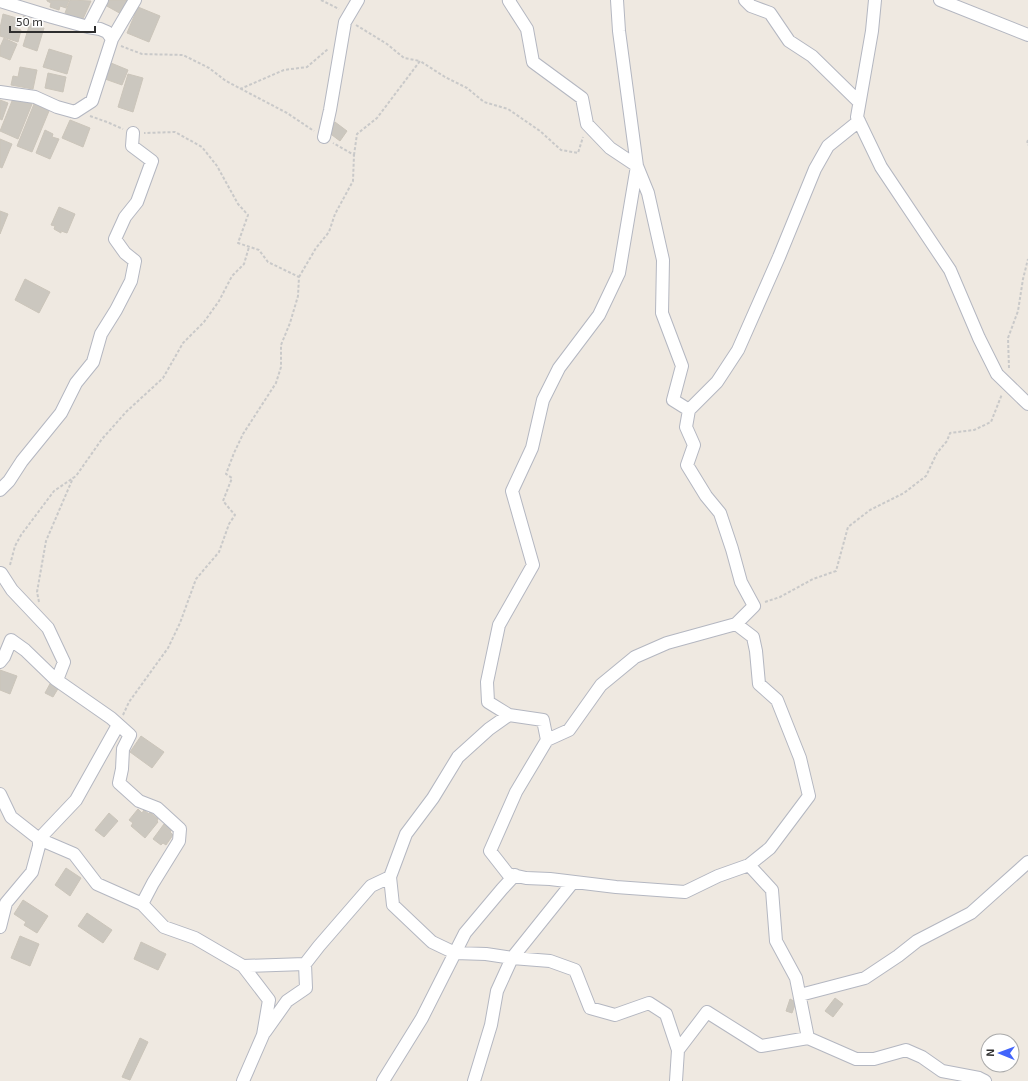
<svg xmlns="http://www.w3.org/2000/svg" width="1028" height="1081" viewBox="0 0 1028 1081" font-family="'Exo 2',sans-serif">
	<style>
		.building { fill: #cbc7bf; stroke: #cbc5ba }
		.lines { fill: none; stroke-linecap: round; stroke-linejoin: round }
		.minor-casing { stroke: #b4b7c1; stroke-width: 14 }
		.path { stroke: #c9c9c9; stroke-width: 2; stroke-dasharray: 3 2; stroke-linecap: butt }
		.minor { stroke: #fff; stroke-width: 12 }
	</style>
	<rect width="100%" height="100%" fill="#efe9e1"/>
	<path class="building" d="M47 0H69L66 8 60 6 59 10 50 7 51 3 47 1Z
		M70 0 91 1 82 21 65 13Z
		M107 0H130L123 15 105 5Z
		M138 7 160 16 149 42 127 33Z
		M3 14 20 19 17 29 21 30 18 42 0 36V28Z
		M23 16 28 18 26 26 20 23Z
		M30 23 44 28 37 51 23 46Z
		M4 38 17 44 10 60 0 56V47Z
		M49 49 72 56 67 74 43 67Z
		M111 63 128 70 122 85 105 79Z
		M20 67 37 70 33 89 11 85 13 76 18 77Z
		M48 73 66 77 63 92 45 88Z
		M128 74 143 78 133 112 118 107Z
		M14 96 32 104 18 139 0 131Z
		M0 100 8 103 2 120 0 119Z
		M34 104 49 111 32 152 17 146Z
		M70 120 90 128 83 147 62 138Z
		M335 122 347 131 340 141 328 132Z
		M45 130 53 134 52 137 59 139 50 159 36 153Z
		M0 139 12 144 2 168 0 167Z
		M59 207 75 214 67 233 61 231V233L54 229 55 226 51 225Z
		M0 211 8 214 0 234Z
		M25 279 50 292 39 313 15 300Z
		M0 670 17 676 10 694 0 690Z
		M51 682 59 687 53 697 45 693Z
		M141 736 164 752 152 768 130 752Z
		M138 809 142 813 144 810 149 814 150 812 158 819 157 821 158 822 145 838 131 826 133 823 129 820Z
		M109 813 118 821 104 837 95 830Z
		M164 824 172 830 170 832 173 835 166 845 163 843 161 845 153 839Z
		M66 868 81 878 70 896 55 885Z
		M23 900 48 916 37 933 24 925 26 922 14 914Z
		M87 913 112 930 103 943 78 926Z
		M20 936 39 944 30 966 11 958Z
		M141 942 166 954 158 970 134 959Z
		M835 998 843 1004 833 1017 825 1011Z
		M790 999 796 1002 792 1013 786 1011Z
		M140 1038 148 1042 130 1080 122 1077Z"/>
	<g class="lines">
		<g class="minor-casing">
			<path id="minor" d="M510 0 509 1 527 29 533 62 582 98 587 124 610 148 637 166 648 193 663 260 662 313 682 366 673 400 689 410 686 427 694 445 687 465 706 496 720 513 732 549 741 582 754 606 736 624 667 643 635 657 601 685 569 730 547 740
				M617 0 619 31 637 166 619 273 599 315 559 368 543 400 532 448 512 491 533 565 499 625 487 682 488 702 509 715 543 720 547 740 516 792 490 851 508 874 526 878 550 879 616 887 685 892 718 876 749 865 772 890 776 941 796 978 808 1038 761 1046 707 1012 678 1050 676 1081
				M745 0 751 6 770 13 789 41 812 56 859 102
				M875 0 872 31 857 117 881 167 950 270 979 338 997 374 1028 404
				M940 0 1028 35
				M0 1 52 17 88 27 100 29 107 32 112 39
				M88 27 102 0
				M0 92 35 97 57 107 75 112 92 101 112 39 135 0
				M324 137 330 110 345 22 358 0
				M689 410 717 382 738 350 779 257 815 169 828 146 859 121
				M0 490 9 481 22 461 61 413 76 383 93 362 101 334 116 310 131 281 135 261 125 253 115 239 125 217 137 202 152 161 132 146 133 133
				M1 573 12 590 48 628 64 662 57 680
				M736 624 753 637 756 651 759 684 777 700 800 758 809 796 770 848 749 865
				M0 662 4 657 11 640 25 650 55 679 111 718 130 735 123 749 122 769 119 783 139 801 157 808 180 829 179 841 153 883 142 904
				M509 715 489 729 458 757 433 798 406 834 390 877 393 905 432 942 455 953 486 954 512 958 550 961 575 970 590 1008 615 1015 649 1003 666 1014 678 1050
				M0 794 11 817 39 839 74 854 97 884 142 904 164 927 195 938 243 966
				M0 927 6 903 32 872 39 846V839L76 800 118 725
				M800 995 865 978 898 956 917 941 971 913 1028 862
				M265 1032 287 1001 306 988 305 964
				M808 1038 856 1059H874L906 1050 922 1057 942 1071 979 1078 985 1081
				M243 1081 263 1035 269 1000 243 966 305 964 319 946 371 886 390 877
				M383 1081 422 1018 465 933 502 889 515 875
				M474 1081 491 1025 497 991 512 958 573 882"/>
		</g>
		<path class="path" d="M321 0 339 9
			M356 25 387 44 404 58 420 61
			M121 46 142 54 183 55 209 68 226 81 287 113 314 131
			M240 89 284 70 307 67 328 49
			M90 116 107 122 123 129
			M1028 140 1027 143 1028 145
			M354 155 357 134 377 118 420 61 445 77 467 88 484 102 508 109 540 131 561 150 578 153 583 137
			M299 277 316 248 329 232 335 214 353 181 354 155 333 143
			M1009 368 1008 338 1018 311 1023 279 1028 259
			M10 565 15 546 21 535 54 491 76 476 102 439 126 412 163 378 183 343 204 322 219 301 232 276 244 264 249 247
			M39 602 37 592 46 541 73 478
			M765 602 780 597 813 579 836 571 848 527 870 510 904 493 926 476 937 453 947 441 950 433 974 430 991 422 1002 394
			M123 715 129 702 168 648 180 623 196 579 219 552 229 524 235 515 223 501 232 478 226 474 234 453 243 434 276 383 281 367V345L290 323 298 296 299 277 268 262 259 250 238 243 248 215 238 204 217 166 202 147 175 132 144 133"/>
		<use href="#minor" class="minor"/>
	</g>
	<g transform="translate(1000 1053) rotate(271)"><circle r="19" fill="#ffffff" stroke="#ababab"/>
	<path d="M0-3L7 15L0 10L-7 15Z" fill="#4264fb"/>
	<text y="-6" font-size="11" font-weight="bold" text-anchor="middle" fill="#2e2e2e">N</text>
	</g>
	<path d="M10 26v6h85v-6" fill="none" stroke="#2e2e2e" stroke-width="2"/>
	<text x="16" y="26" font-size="12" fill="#2e2e2e" stroke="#ffffff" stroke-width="3" paint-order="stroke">50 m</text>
</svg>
